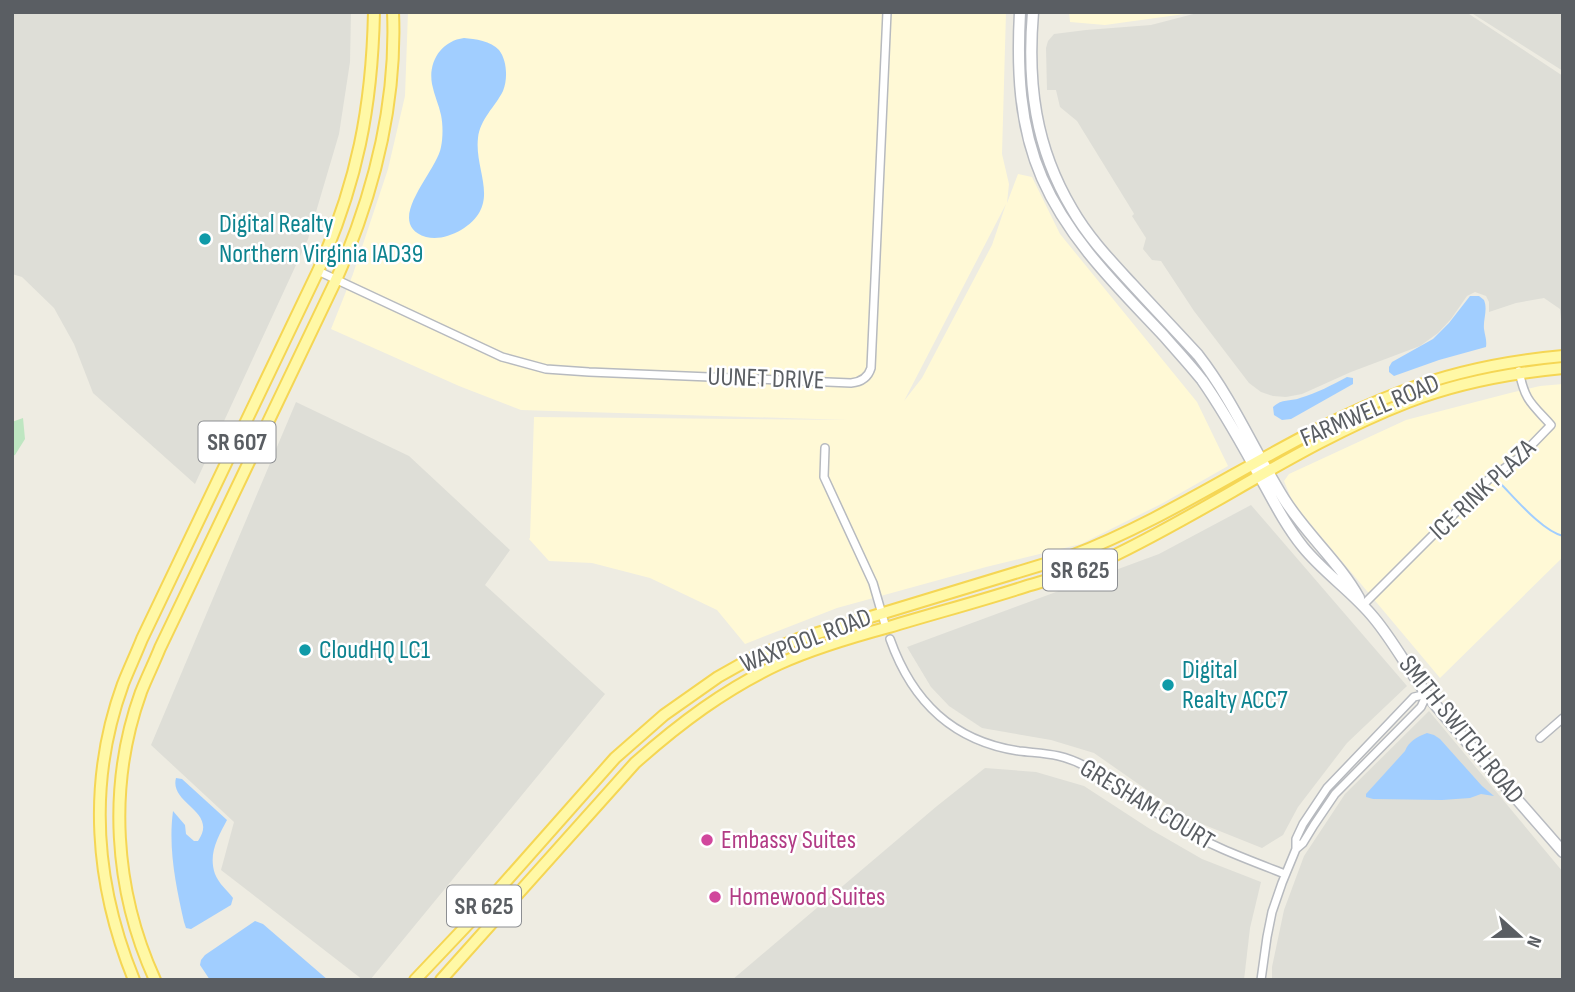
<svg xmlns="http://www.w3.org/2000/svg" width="1575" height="992" viewBox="0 0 1575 992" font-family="'Sofia Sans Condensed',sans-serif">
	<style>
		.commercial { fill: #fff9d6; fill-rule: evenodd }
		.industrial { fill: #deded7 }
		.green { fill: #bee6c1 }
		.water { fill: #a1ceff }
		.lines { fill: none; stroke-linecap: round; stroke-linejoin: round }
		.stream { stroke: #a1ceff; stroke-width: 2 }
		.street-casing { stroke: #b7babf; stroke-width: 10 }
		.secondary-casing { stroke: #b8bbc1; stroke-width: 13 }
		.primary-casing { stroke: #f5d654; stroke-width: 14 }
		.street { stroke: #fff; stroke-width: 7 }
		.secondary { stroke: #fff; stroke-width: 10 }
		.primary { stroke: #fff8a6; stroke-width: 10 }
		.culture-dot { fill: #0f9aa8; stroke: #fff; stroke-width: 2.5 }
		.hotel-dot { fill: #d1479c; stroke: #fff; stroke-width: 2.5 }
		.labels { text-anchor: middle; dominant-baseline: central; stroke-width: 5; stroke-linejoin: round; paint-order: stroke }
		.shield { fill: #fff; stroke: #8c8e92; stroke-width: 2 }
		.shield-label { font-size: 24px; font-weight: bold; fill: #5a5e63 }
		.culture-label { font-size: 26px; fill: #0d838f; stroke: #fff; text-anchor: start }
		.street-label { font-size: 26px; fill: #5a5e63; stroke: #fff }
		.hotel-label { font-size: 26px; fill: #b23c85; stroke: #fff; text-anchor: start }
	</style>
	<rect width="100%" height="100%" fill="#eeece2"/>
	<path class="commercial" d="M408 12H1006L1002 154 1009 184 1007 203 1018 174 1032 177 1060 234 1197 402 1228 466 1163 503 1081 544 986 567 837 608 745 644 717 610 650 578 592 563 549 561 529 539 530 538 534 417 849 420 521 410 459 386 331 329 353 274 388 169 405 96ZM1006 204 992 245 922 378 904 401Z
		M1069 12H1199L1105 25 1070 22Z
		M1563 384V557L1440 678 1293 503 1284 481 1289 474 1406 420 1510 393 1540 386Z"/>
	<path class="industrial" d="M12 12H351L350 62 339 134 308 239 195 484 93 393 74 344 54 308 22 277 12 274Z
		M1201 12H1466L1563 76V339L1560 309 1544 298 1516 303 1489 312V302L1486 296 1475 292 1467 296 1451 319 1438 333 1420 346 1351 372 1302 394 1286 397 1273 396 1261 392 1249 383 1194 311 1161 261 1152 260 1143 249 1146 238 1132 216 1134 214 1133 212 1077 121 1060 107 1056 90H1047L1046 48 1048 41 1054 34 1086 30 1151 25Z
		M1470 12H1563V71Z
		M296 402 409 456 510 550 485 585 605 694 370 980H363L221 870 234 822 151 745Z
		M1251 505 1407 686 1347 743 1298 807 1283 835 1262 848 1187 818 1094 753 1051 740 982 728 949 706 931 687 907 647 1159 554Z
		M1429 711 1563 872V980H1272V967L1284 910 1304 856 1345 794Z
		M985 768 1036 772 1084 786 1150 829 1202 859 1261 882 1250 928 1244 980H732L937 806Z"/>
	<path class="green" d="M23 418 25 439 15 455 12 456V422Z"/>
	<path class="water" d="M464 38C475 39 491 41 499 50 507 60 508 79 503 91 495 107 480 119 478 138 474 172 503 204 461 230 450 236 438 240 426 237 382 223 437 172 441 147 443 137 443 125 441 115 439 105 434 95 432 84 428 62 441 41 464 38Z
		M1470 296H1479L1484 300C1488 310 1483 319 1484 329 1485 336 1487 340 1486 347L1439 360 1394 376 1389 372V367L1392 362 1433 339 1449 323Z
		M1347 377 1353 378V384L1291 419 1282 420 1274 415 1273 407C1283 398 1289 402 1300 398 1317 393 1332 385 1347 377Z
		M1427 733 1434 735 1440 739 1482 786 1494 796 1481 794 1470 798 1442 800 1373 799 1366 797V794L1405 751C1409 741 1417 737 1427 733Z
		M176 778 182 779 227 820C218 837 208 854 215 874 219 884 227 890 233 898L231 905 191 929 186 928 184 922C176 886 168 849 173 811L185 825 186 834 194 841H198C219 811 169 804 176 778Z
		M255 921 263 924 328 980H210L200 965 201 960 205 955Z"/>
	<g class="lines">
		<path class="stream" d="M1499 482C1515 498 1542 531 1563 536"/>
		<g class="street-casing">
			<path id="street" d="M318 271 502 357 546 369 589 372 851 383C861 382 868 378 871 368L887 12
				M825 448 824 477 873 583 886 628
				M1363 605 1488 480 1520 457 1551 425C1531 403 1525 401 1519 371
				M890 639C912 701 952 741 1019 751 1045 754 1060 753 1085 766 1115 780 1141 804 1169 821 1205 844 1246 859 1285 874
				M1540 738 1563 718
				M1296 849 1303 843 1314 825 1335 794 1421 707 1427 694
				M1261 980 1267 937 1272 912 1282 883 1296 849V839L1303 824 1327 788 1414 697 1427 694"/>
		</g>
		<g class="secondary-casing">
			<path id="secondary" d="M1020 12C1017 69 1019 125 1042 178 1069 240 1118 287 1164 336 1177 351 1190 365 1202 380 1221 407 1238 437 1254 466 1270 494 1283 522 1303 547 1324 573 1353 592 1374 618 1394 642 1409 671 1428 696 1472 749 1518 800 1563 852
				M1033 12C1027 83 1035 147 1072 209 1088 237 1110 260 1132 284 1154 308 1176 331 1198 355 1233 400 1254 451 1284 499 1306 534 1340 563 1359 598"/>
		</g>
		<g class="primary-casing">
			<path id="primary" d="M134 980C95 884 87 783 123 684 129 669 136 654 142 639L318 271C357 183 372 108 374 12
				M155 980C114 890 107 786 141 692 147 677 154 663 160 648L336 280C373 196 397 105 393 12
				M415 980 469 923 615 758 664 715 718 677 750 659 798 639 1071 556C1186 512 1286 435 1401 392 1452 372 1508 361 1563 356
				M441 980 635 763C679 724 725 689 779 664 814 648 852 637 889 627 935 613 981 601 1027 586 1054 578 1081 571 1107 559 1209 511 1302 443 1408 402 1457 383 1511 373 1563 368"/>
		</g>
		<use href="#street" class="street"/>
		<use href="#secondary" class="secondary"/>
		<use href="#primary" class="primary"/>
	</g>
	<g class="culture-dot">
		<circle cx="205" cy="239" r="7"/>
		<circle cx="305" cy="650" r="7"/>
		<circle cx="1168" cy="685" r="7"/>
	</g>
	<g class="hotel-dot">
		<circle cx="707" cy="840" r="7"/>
		<circle cx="715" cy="897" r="7"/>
	</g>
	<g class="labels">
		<g class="shield">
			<rect x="198.5" y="421.5" width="77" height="41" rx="5"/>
			<rect x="1043" y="549.5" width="74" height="41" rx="5"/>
			<rect x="447" y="885.5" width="74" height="41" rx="5"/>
		</g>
		<g class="shield-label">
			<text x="237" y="442">SR 607</text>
			<text x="1080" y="570">SR 625</text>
			<text x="484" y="906">SR 625</text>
		</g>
		<g class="culture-label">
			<text x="219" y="224">Digital Realty<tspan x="219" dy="30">Northern Virginia IAD39</tspan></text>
			<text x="319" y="650">CloudHQ LC1</text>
			<text x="1182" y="670">Digital<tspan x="1182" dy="30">Realty ACC7</tspan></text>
		</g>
		<g class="street-label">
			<text transform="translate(766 379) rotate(2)">UUNET DRIVE</text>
			<text transform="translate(1370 411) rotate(-23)">FARMWELL ROAD</text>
			<text transform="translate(1483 490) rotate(-43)">ICE RINK PLAZA</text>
			<text transform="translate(806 641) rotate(-21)">WAXPOOL ROAD</text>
			<text transform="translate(1461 730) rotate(51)">SMITH SWITCH ROAD</text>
			<text transform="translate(1147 805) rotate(31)">GRESHAM COURT</text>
		</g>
		<g class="hotel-label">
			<text x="721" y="840">Embassy Suites</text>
			<text x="729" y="897">Homewood Suites</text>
		</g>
	</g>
	<rect width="1575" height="992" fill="none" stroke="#5a5e63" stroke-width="28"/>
	<g transform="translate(1519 936) rotate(111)" stroke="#ffffff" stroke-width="5" paint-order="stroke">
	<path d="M0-5L12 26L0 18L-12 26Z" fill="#5a5e63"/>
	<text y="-10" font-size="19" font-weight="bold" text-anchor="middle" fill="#5a5e63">N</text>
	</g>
</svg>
